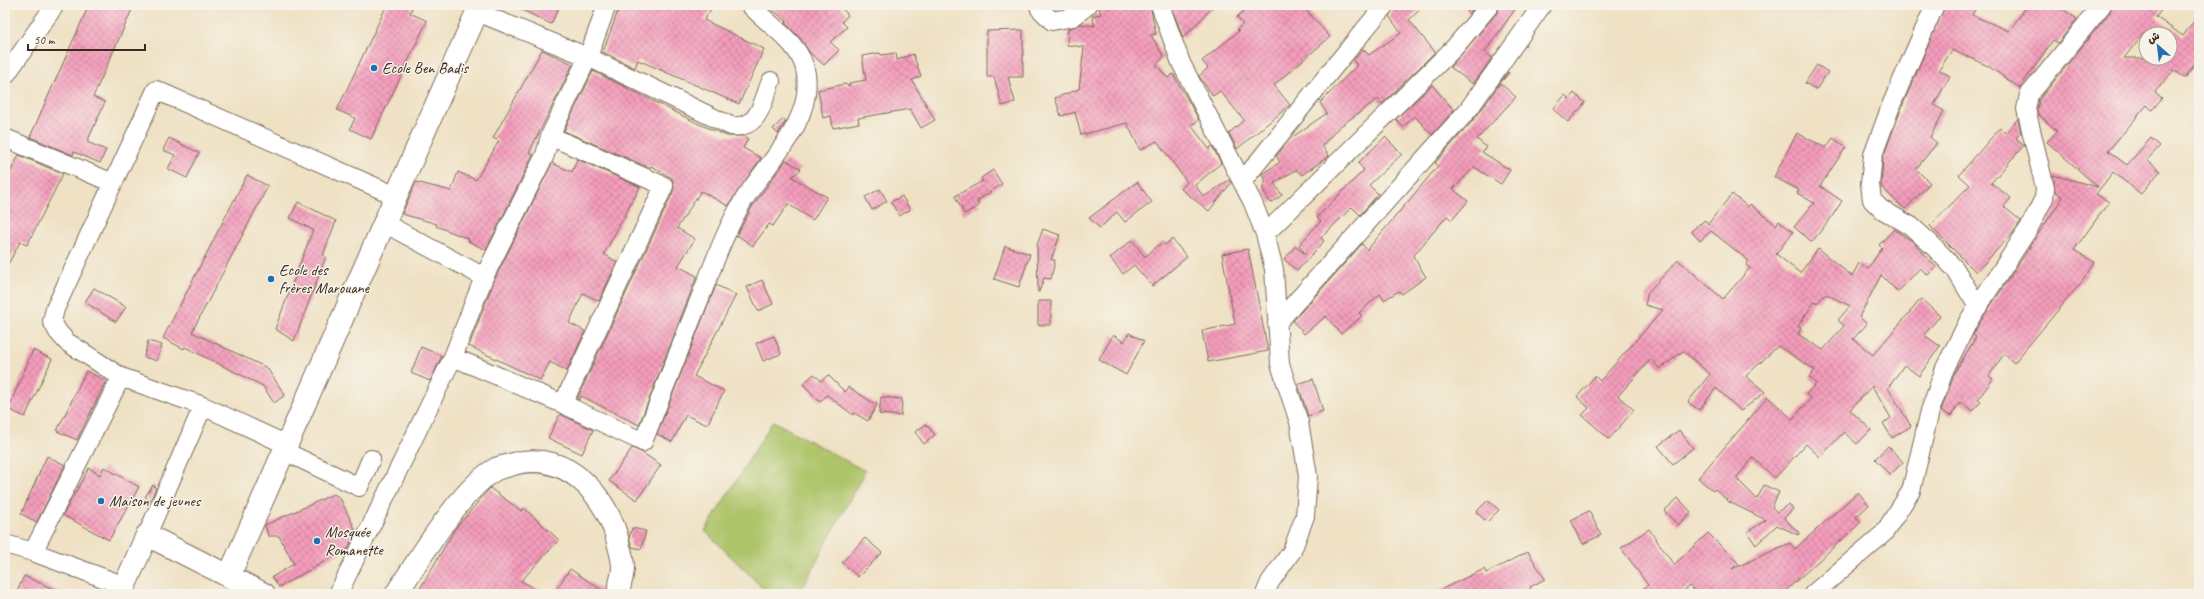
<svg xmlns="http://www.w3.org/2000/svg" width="2204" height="599" viewBox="0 0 2204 599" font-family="Caveat,'Playpen Sans Arabic',sans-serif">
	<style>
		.green { fill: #aec469; stroke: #747744 }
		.building { fill: url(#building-cross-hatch); fill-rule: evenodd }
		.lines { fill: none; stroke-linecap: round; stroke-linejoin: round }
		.street-casing { stroke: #7a6a58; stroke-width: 20 }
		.secondary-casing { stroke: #7a6a58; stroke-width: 24 }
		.street { stroke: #fff; stroke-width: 18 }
		.secondary { stroke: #fff; stroke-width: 22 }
		.poi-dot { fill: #1f6fb2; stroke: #f7f3e8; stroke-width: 1.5 }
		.labels { text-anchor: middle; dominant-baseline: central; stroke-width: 3; stroke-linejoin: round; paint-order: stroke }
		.poi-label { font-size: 16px; fill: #3b2a1e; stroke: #f7f3e8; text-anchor: start }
	</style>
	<defs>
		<pattern id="building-cross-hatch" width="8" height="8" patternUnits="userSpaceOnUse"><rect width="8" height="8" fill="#f49dbc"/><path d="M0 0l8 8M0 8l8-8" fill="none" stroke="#c78098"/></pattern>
	</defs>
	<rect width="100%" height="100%" fill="#f7f3e8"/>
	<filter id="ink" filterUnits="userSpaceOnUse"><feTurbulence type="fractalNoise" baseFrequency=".025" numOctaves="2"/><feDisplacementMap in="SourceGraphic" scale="8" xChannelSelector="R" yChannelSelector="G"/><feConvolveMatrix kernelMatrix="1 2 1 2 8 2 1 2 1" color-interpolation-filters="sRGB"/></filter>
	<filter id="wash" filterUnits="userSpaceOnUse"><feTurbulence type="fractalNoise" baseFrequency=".012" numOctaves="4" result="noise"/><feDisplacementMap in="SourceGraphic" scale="16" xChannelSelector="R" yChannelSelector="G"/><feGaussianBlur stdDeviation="0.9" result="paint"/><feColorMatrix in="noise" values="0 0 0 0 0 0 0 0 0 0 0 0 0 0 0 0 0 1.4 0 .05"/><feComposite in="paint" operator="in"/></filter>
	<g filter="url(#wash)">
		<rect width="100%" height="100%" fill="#efe1c4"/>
		<path class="green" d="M773 421 865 471 799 594H769L705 531Z"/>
		<g id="blocks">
			<path class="building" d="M89 5H134L93 97 105 102 87 142 106 150 100 163 74 152 73 155 30 137Z
				M387 5H405L412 8 410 13 427 21 371 139 350 129 355 118 337 110Z
				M512 5H560L551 24Z
				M620 5H714L704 20 764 49 739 104 638 60 635 68 603 52Z
				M765 5H839L848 15 842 22 847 27 830 42 839 50 824 65 810 53 800 38 785 23 787 21Z
				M1098 5H1150L1156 34 1151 35 1164 57 1156 65 1168 78 1173 74 1198 118V121L1191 125 1209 149 1212 146 1221 163 1195 185 1204 197 1229 180 1231 183 1209 211 1181 189 1187 182 1157 141 1140 150 1127 123 1081 135 1075 112 1061 116 1055 98 1079 89 1084 47 1067 45 1068 29 1080 24 1095 26 1092 16 1101 14Z
				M1171 5H1215L1183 38Z
				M1251 5H1302L1330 37 1274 85 1290 105 1237 149 1229 133 1244 120 1220 91 1213 96 1199 76 1208 68 1202 61 1239 31 1237 29 1243 24 1237 17Z
				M1395 5H1425L1409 20 1435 52 1382 104 1378 99 1339 127 1322 146 1329 156 1302 175 1296 170 1274 183 1282 195 1271 203 1263 190V185L1266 182 1262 174 1280 162 1276 156 1291 138 1327 113 1320 103 1357 65 1353 61 1363 49 1369 55 1401 33 1389 16Z
				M1464 5H1476L1469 14Z
				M1500 5H1518L1485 52 1492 58 1473 84 1450 67 1498 12Z
				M1945 5H1978L1972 15 2009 31 2028 5H2057L2077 19 2058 43 2053 40 2020 88 1988 66 1952 50 1939 70 1950 76 1934 105 1944 111 1930 137 1937 143 1916 169 1930 183 1905 209 1881 187 1883 157 1902 107Z
				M2112 5H2165L2156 17 2183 36 2199 14V58L2185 78 2174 70 2155 92 2162 98 2152 110 2147 105 2108 151 2127 165 2151 138 2160 146 2147 160 2160 171 2141 194 2113 172 2096 194 2109 202 2074 250 2094 262 2084 279 2014 363 2004 354 1989 376 1993 379 1978 399 1981 401 1973 411 1960 402 1951 416 1941 411 1955 372 1976 337 1973 335 1978 325 2063 197 2055 191 2053 175 2098 187 2047 142 2057 131 2038 114 2037 109 2039 100 2110 12ZM2143 34H2170V58H2124Z
				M1023 30V77H1008L1015 102 1002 106 994 77H987V31Z
				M542 50 573 64 529 153 533 155 486 250 468 241 469 239 436 226 437 224 402 214 416 182 451 191 458 172 476 180 499 141 493 138Z
				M880 53 881 55 896 53 897 60 913 54 921 76 912 80 935 120 921 128 910 109 858 118 859 123 833 128 831 116 823 118 818 90 845 84 849 86 850 83 866 80 862 56Z
				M1817 65 1828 72 1816 90 1805 83Z
				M593 71 699 124 727 136H743L748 139 743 148 761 158 728 206 701 191 677 228 695 239 678 266 697 276 639 425 581 396 579 400 577 399 674 190V185L672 178 651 166 650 168 564 131Z
				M1508 72 1509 73 1500 83 1516 97 1477 139 1486 147 1482 152 1510 170 1501 184 1474 167 1453 189 1468 201 1452 220 1447 216 1413 256 1426 277 1402 294 1399 291 1384 300 1380 294 1359 313 1362 316 1341 334 1326 316 1304 334 1293 321 1362 244 1367 250 1438 166 1435 163 1476 117Z
				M1432 85 1454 110 1432 135 1415 116 1403 127 1396 119Z
				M1574 93 1585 103 1568 122 1553 109 1565 95 1569 99Z
				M783 119 786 121 778 134 773 129Z
				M2018 119 2021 133 2016 138 2024 145 1991 183 2011 198 2004 207 2021 221 2012 234 1976 272 1930 226 1970 185 1959 175 2000 128 2005 133Z
				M1797 133 1826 148 1833 138 1846 147 1820 186 1842 201 1831 218 1812 242 1794 227 1814 203 1797 193 1799 190 1774 177Z
				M1385 137 1402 154 1369 185 1378 194 1360 215 1352 207 1321 238 1324 241 1297 271 1284 259 1296 246 1306 255 1299 245 1321 221 1317 217 1364 170 1358 163Z
				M169 138 199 153 187 178 168 169 175 155 163 150Z
				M19 155 63 174 27 245 20 242 5 270V182Z
				M577 159 640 187 604 254 617 262 599 301 583 293 569 323 585 331 567 371 550 362 540 380 469 346 494 281 552 163 572 172Z
				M786 160 801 169 792 177 827 197 813 220 788 204 773 226 769 224 753 246 737 235 752 207Z
				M993 170 1002 184 977 201 979 206 964 214 955 196 983 181 981 178Z
				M247 175 268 186 192 332 267 368 285 395 274 403 263 386 185 347 184 349 163 338Z
				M1137 182 1152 202 1125 222 1117 212 1100 228 1089 218Z
				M880 189 887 201 872 210 865 197Z
				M1732 194 1748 207 1750 204 1776 225 1779 221 1793 232 1776 254 1800 273 1818 249 1852 276 1859 263 1868 268 1882 248 1879 245 1894 229 1912 241 1936 267 1928 275 1920 268 1898 292 1881 275 1859 317 1867 324 1853 339 1873 355 1921 299 1940 316 1924 335 1940 346 1919 376 1904 365 1888 388 1911 426 1892 438 1883 423 1891 418 1872 386 1850 410 1871 430 1857 444 1844 432 1820 457 1806 444 1775 478 1753 458 1736 478 1757 499 1764 485 1779 492 1772 507 1777 512 1789 504 1793 509 1784 518 1799 533 1798 535 1777 525 1756 545 1747 532 1766 520 1729 502 1715 489 1713 491 1698 478 1768 397 1792 419 1811 398 1806 394 1816 384 1809 377 1815 370 1778 346 1746 376 1765 392 1741 411 1716 388 1699 410 1688 402 1710 374 1683 351 1660 369 1651 359 1618 396 1634 410 1609 439 1582 415 1589 408 1577 397 1595 376 1600 381 1663 310 1645 305 1648 292 1678 260 1723 299 1750 268 1746 265 1749 261 1711 231 1700 241 1691 231 1705 220 1708 224ZM1826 294 1850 306 1838 320 1844 326 1823 350 1798 334 1801 328 1798 326 1815 301 1817 303Z
				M902 196 910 210 899 216 891 202Z
				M298 202 336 221 323 255 326 257 294 341 275 329 313 230 290 218Z
				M1043 229 1060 235 1051 260H1055L1051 279 1044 278 1039 292H1038L1037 245Z
				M1172 239 1187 257 1152 286 1134 265 1123 274 1110 258 1132 240 1145 257 1162 242 1165 245Z
				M1005 246 1030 254 1019 287 994 279Z
				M1248 249 1268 351 1208 362 1202 331 1235 324 1222 254Z
				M762 280 773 304 758 311 747 287Z
				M716 285 736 295 694 376 724 391 707 425 686 415 672 442 657 434Z
				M94 288 126 307 116 322 85 302Z
				M1038 301H1051V325H1038Z
				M1129 333 1144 341 1126 375 1099 360 1113 335 1124 342Z
				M774 336 781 354 763 361 756 343Z
				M148 341 162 345 157 361 144 357Z
				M421 347 442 356 430 381 411 373Z
				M33 350 52 359 25 417 8 409Z
				M86 371 106 381 77 440 57 431Z
				M814 374 821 381 828 375 845 392 848 387 877 405 868 421 854 413 853 415 827 395 820 402 803 384Z
				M1313 379 1323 411 1308 416 1298 384Z
				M881 397 902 399 901 416 879 414Z
				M560 414 593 430 582 454 548 438Z
				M926 424 935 435 924 444 915 432Z
				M1679 430 1693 448 1673 464 1658 446Z
				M1888 446 1903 462 1890 475 1875 459Z
				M632 448 641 452 661 465 637 500 609 481Z
				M47 456 65 465 37 522 21 514Z
				M104 467 139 487 109 540 63 515 89 468 100 475Z
				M153 485 156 488 150 501 145 497Z
				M490 488 521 511 524 508 559 540 521 581 545 594H417L455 529Z
				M1858 492 1869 505 1856 517 1861 522 1782 594H1698L1690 586 1680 594H1637L1648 585 1621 548 1649 529 1674 565 1708 533 1738 563 1732 569 1790 543 1795 549Z
				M334 494 340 498 355 529 349 548 279 587 272 577 294 564 279 536H268L265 525Z
				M1678 498 1691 512 1678 525 1664 511Z
				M1488 500 1499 510 1487 522 1476 512Z
				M1589 511 1601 535 1583 544 1571 520Z
				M632 528 646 531 641 549 632 547 629 537Z
				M865 538 882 553 858 577 842 562Z
				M1528 552 1545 579 1530 587 1533 594H1432L1484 569 1486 573Z
				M570 569 606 593V594H553Z
				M24 576 65 594H16Z"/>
		</g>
	</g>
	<g filter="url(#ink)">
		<use href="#blocks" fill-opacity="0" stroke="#7a6a58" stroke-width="1"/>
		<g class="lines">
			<g class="street-casing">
				<path id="street" d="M1039 5 1040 9 1052 21 1073 17 1088 5
					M1160 5 1181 63 1253 203 1265 234 1274 269 1280 364 1299 422 1308 476 1305 516 1292 551 1270 582 1265 594
					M1935 5 1892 103 1873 155 1870 184 1872 200 1881 209 1911 226 1933 246 1955 269 1978 307
					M477 12 588 57 731 126C759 130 762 103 771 81
					M5 76 55 5
					M550 136 664 186 563 404
					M5 138 113 183
					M1242 182 1333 68 1385 5
					M384 223 484 277
					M1265 234 1454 48 1490 5
					M1277 323 1468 110 1542 5
					M453 357 563 404 643 442C662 394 681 346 700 298 713 266 725 231 743 201 767 162 813 124 806 74 802 43 769 26 750 5
					M287 445 203 406 121 377 67 342 58 332 52 321 55 309 156 90 396 196
					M284 451 359 487 371 459
					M147 535 203 406
					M5 544 33 552 125 586
					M33 552 121 377
					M338 594 453 357 484 277 545 155 550 136 588 57 607 5
					M1813 594 1884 533 1911 491 1930 411 1945 368 1969 320 2029 228 2044 198 2045 188 2026 109 2029 95 2102 5"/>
			</g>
			<g class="secondary-casing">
				<path id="secondary" d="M229 576 480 5
					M121 594 147 535 264 594
					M396 594C419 560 461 488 496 469 501 467 508 466 513 464 567 449 609 497 619 546 621 553 623 561 623 567 623 576 619 586 618 594"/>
			</g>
			<use href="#street" class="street"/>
			<use href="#secondary" class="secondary"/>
		</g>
	</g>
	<g class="poi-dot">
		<circle cx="374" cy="68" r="4"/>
		<circle cx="271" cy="279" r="4"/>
		<circle cx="101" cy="501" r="4"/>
		<circle cx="317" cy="541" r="4"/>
	</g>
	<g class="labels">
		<g class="poi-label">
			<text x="382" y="68">Ecole Ben Badis</text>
			<text x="279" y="270">Ecole des<tspan x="279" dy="18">frères Marouane</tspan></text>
			<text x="109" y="501">Maison de jeunes</text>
			<text x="325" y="532">Mosquée<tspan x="325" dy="18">Romanette</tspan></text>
		</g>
	</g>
	<rect width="2204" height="599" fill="none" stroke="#f7f3e8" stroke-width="20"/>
	<g transform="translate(2158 46) rotate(332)"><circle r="19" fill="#f7f3e8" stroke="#aca397"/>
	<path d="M0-3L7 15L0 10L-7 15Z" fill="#1f6fb2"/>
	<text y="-6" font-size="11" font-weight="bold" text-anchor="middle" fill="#3b2a1e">ش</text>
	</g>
	<path d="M28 44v6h117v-6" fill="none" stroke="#3b2a1e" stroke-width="2"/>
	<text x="34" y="44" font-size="12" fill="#3b2a1e" stroke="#f7f3e8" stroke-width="3" paint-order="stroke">50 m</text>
</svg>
